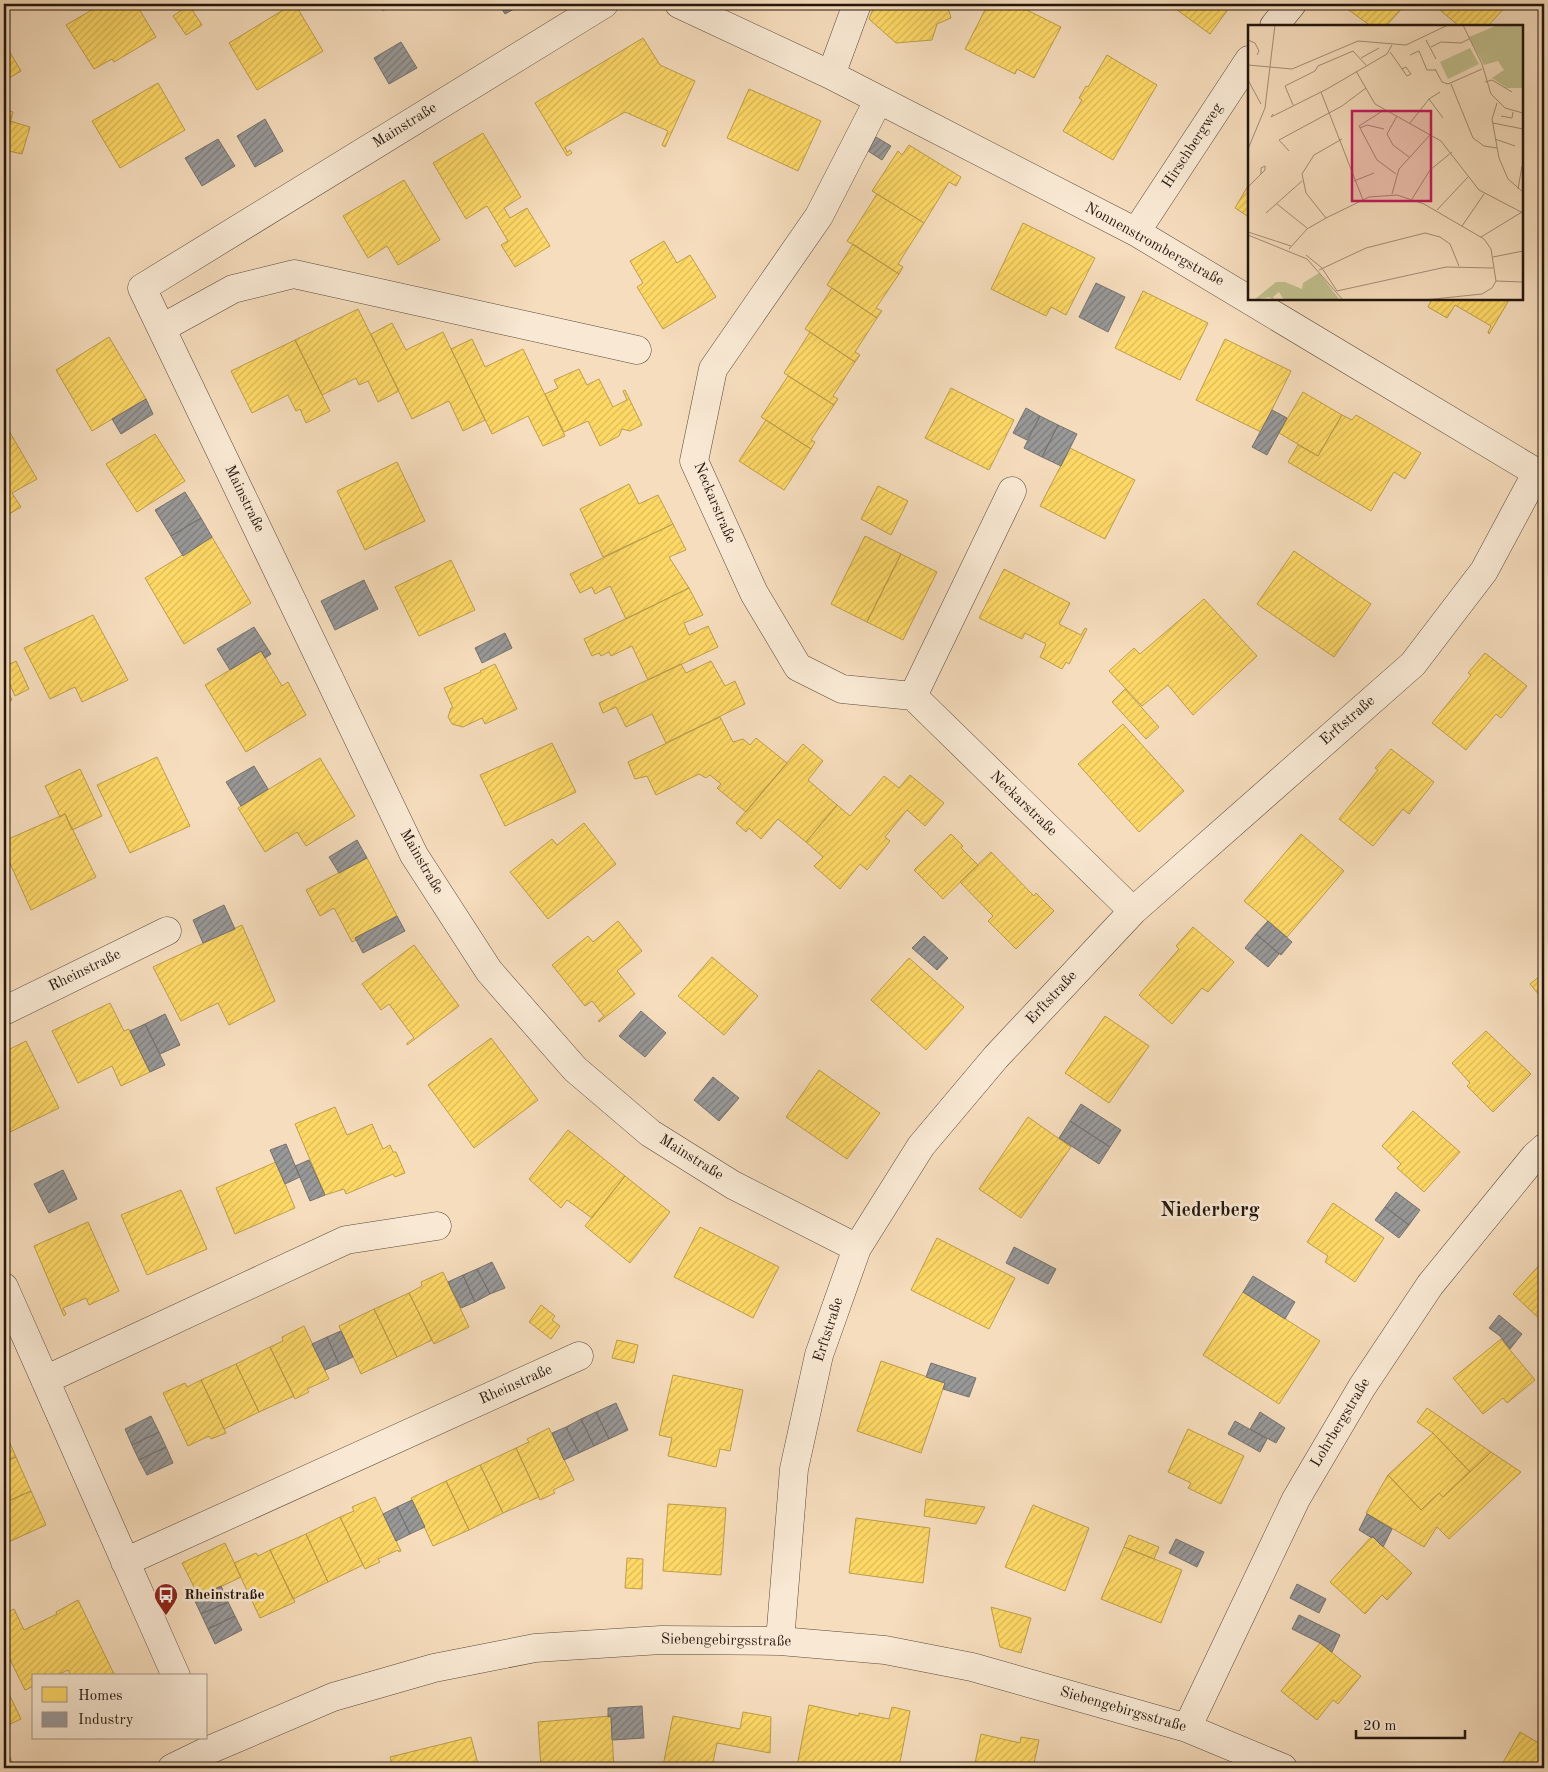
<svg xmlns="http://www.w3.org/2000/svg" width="1548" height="1772" viewBox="0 0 1548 1772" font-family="'Old Standard TT',serif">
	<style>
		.homes { fill: url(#homes-hatch); stroke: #bd9e4b }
		.industry { fill: url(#industry-hatch); stroke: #76726f }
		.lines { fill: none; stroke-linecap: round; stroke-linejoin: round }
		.minor-casing { stroke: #584839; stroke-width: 29 }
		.minor { stroke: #f9e9d4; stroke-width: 28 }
		.labels { text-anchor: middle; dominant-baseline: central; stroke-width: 5; stroke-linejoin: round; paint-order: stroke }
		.street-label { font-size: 15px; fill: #23160d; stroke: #f9e9d4 }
		.poi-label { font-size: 15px; font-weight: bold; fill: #23160d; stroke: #f9e9d4; text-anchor: start }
		.district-label { font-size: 20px; font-weight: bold; fill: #23160d; stroke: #f9e9d4 }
		.inset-road { fill: none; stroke: #a28d77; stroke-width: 1 }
		.view { fill: #c2185b; fill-opacity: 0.15; stroke: #c2185b; stroke-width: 2.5 }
		.inset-edge { fill: none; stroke: #23160d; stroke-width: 2.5 }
	</style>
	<defs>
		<pattern id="homes-hatch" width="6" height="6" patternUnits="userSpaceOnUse" patternTransform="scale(1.25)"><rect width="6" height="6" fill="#ffd966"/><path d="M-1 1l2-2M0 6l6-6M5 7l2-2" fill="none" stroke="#daba57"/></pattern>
		<pattern id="industry-hatch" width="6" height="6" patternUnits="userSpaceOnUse" patternTransform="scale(1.25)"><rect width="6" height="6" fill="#999"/><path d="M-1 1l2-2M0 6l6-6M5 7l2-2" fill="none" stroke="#7c7c7b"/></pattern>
	</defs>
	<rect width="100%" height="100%" fill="#f6ddbd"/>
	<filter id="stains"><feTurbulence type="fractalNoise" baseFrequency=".004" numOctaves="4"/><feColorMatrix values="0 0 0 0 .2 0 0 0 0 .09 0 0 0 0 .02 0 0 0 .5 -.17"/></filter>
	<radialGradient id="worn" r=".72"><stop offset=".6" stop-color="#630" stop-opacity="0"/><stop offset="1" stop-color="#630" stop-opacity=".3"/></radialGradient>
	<path class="homes" d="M102 4H136L156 37 114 62 112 59 94 69 66 25Z
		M293 4H295L323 51 257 90 229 43Z
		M379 4H395L383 11Z
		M875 4H947L951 18 937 24 932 40 896 43 869 19Z
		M988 4H1026L1023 8 1061 27 1034 78 1017 69 1015 74 965 49Z
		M1169 4H1232L1210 34Z
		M1345 4H1406L1386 26H1371L1343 6Z
		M1435 4H1501L1505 7 1488 26H1459L1434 5Z
		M189 5 202 25 186 35 173 16Z
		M643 38 660 65 695 81 665 147 662 145 668 131 625 112 565 147 567 152 570 150 572 153 567 156 535 103Z
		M5 44 21 71 4 81V44Z
		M1107 55 1157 85 1113 160 1063 131 1082 100 1079 98 1086 86 1088 87Z
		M158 83 185 130 120 168 92 121Z
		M749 89 821 121 798 171 727 138Z
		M4 110 13 112 4 147Z
		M10 121 30 127 22 154 4 150Z
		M483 133 521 197 504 208 510 218 527 208 550 246 515 267 501 245 508 241 487 206 466 219 433 163Z
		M909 145 961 177 956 186 949 182 924 223 872 191 898 151 902 155Z
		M404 180 440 240 398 265 387 246 368 258 343 216Z
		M1249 184V217L1235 208Z
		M877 194 924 223 898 264 903 267 899 274 847 241Z
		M1023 223 1095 258 1066 315 1051 307 1046 316 991 289Z
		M664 241 677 263 690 255 716 297 663 329 637 287 643 283 630 261Z
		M853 244 899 274 876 308 882 311 877 318 827 285Z
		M832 288 877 318 855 352 860 355 855 362 805 329Z
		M1143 291 1208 323 1180 380 1115 348Z
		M1432 299H1506L1509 300 1489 334 1488 332 1491 326 1455 305 1447 318 1428 307Z
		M358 309 399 391 378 402 368 381 359 385 356 378 322 395 295 340Z
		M392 323 406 350 443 332 485 420 463 431 449 401 412 419 371 334Z
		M810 332 855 362 833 396 838 399 834 405 784 373Z
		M109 337 146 399 92 431 56 370Z
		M472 339 485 367 523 349 565 436 543 446 528 416 492 434 451 349Z
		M1225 339 1291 371 1261 432 1196 400Z
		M295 340 330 411 306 423 300 409 296 411 288 395 252 413 231 371Z
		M579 369 587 385 599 379 613 407 627 400 623 391 625 390 642 425 630 431 622 429 619 436 600 446 588 421 564 432 545 394 558 388 554 380Z
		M788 376 834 405 811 440 815 442 811 449 761 417Z
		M951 388 1014 420 989 470 925 438Z
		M1303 392 1342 415 1318 456 1279 433Z
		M1342 415 1352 420 1356 415 1421 453 1405 479 1394 472 1371 511 1288 462 1298 445 1318 456Z
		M766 420 811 449 784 490 739 461Z
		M5 424 37 479 12 493 21 507 4 517V425Z
		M155 434 185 481 137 512 106 464Z
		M1070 448 1135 480 1105 539 1040 506Z
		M397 462 425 521 365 550 337 491Z
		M629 484 639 504 658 495 673 524 603 557 580 509Z
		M878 486 908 501 891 535 861 519Z
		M673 524 686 550 669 557 689 588 626 619 610 586 595 594 592 587 580 593 570 574Z
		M865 536 901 554 867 622 831 604Z
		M212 537 251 603 184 644 145 578Z
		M1294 551 1371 604 1334 657 1257 604Z
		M901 554 937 572 903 640 867 622Z
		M451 560 475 610 419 636 395 587Z
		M1004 569 1070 603 1059 624 1081 635 1085 628 1087 629 1069 664 1066 662 1062 669 1040 657 1046 644 1025 633 1022 639 979 618Z
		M689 588 703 615 684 623 689 635 708 626 718 647 648 680 632 646 611 656 609 652 601 656 599 653 592 656 584 639Z
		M1204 599 1257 656 1193 715 1168 685 1142 706 1109 671 1134 648 1140 654Z
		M93 615 128 680 82 702 75 687 50 699 24 648Z
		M261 651 282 686 288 682 306 715 246 752 205 685Z
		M1485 653 1527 686 1501 718 1496 714 1466 750 1432 723 1471 675 1468 673Z
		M16 661 29 689 15 696 4 672V667Z
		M711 661 725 686 735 681 745 704 666 743 652 714 626 727 616 707 603 713 599 703 681 664 686 673Z
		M495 664 517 709 485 724 482 718 463 727 452 724 448 717 451 708H453L444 688 481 672 480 671Z
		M4 684 12 700 4 704Z
		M1125 689 1159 727 1146 739 1112 702Z
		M720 717 733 742 743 739 750 745 756 738 787 763 746 812 717 788 721 784 710 775 706 778 699 774 656 795 647 776 635 779 628 762Z
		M1123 724 1184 791 1139 832 1078 764Z
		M552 743 576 792 505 826 480 775Z
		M803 744 823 761 808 780 837 805 806 842 778 819 761 839 749 828 746 832 736 823Z
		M1391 749 1434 782 1409 814 1403 809 1373 846 1339 819 1378 770 1375 768Z
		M157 757 190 826 130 853 97 785Z
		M320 758 355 816 306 846 297 832 265 852 238 808Z
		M80 769 102 816 72 830 65 814 60 817 45 786Z
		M910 775 944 803 925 826 907 810 885 837 890 841 867 870 860 864 840 889 814 866 823 857 806 842 837 805 850 816 884 776 899 788Z
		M65 814 96 877 31 910 4 850V841Z
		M584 823 616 864 548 919 510 872 552 839 557 845Z
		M951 834 963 846 961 848 978 865 943 899 914 870Z
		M1301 834 1344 871 1287 937 1244 901Z
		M991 852 1034 896 1036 893 1054 911 1016 949 988 921 993 916 960 882Z
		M367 858 397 916 355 938 356 940 352 942 334 908 320 916 306 890Z
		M618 921 642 951 617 971 635 994 599 1022 598 1021 604 1016 592 1001 585 1006 552 965 588 936 593 942Z
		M242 925 275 1001 229 1025 218 1003 181 1021 153 967Z
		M1193 927 1234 962 1208 992 1202 988 1172 1024 1139 995 1179 949 1176 946Z
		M414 945 459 1006 407 1045V1043L414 1038 389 1004 381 1010 362 984Z
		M712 957 758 996 724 1035 678 996Z
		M909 958 964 1007 926 1050 871 1000Z
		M1544 973V1001L1530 984Z
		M110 1003 124 1031 129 1029 150 1072 121 1086 112 1066 78 1083 52 1031Z
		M1105 1016 1149 1046 1109 1103 1065 1073Z
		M1486 1031 1531 1074 1493 1112 1467 1086 1470 1083 1452 1063Z
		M491 1038 538 1100 474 1148 428 1085Z
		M26 1041 59 1108 4 1135V1052Z
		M819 1070 880 1113 847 1159 786 1117Z
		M335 1107 347 1135 372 1124 383 1149 390 1145 393 1152H396L405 1173 395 1177 393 1174 346 1194 344 1189 325 1195 295 1124Z
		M1413 1111 1460 1152 1424 1192 1397 1168 1401 1164 1382 1146Z
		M1028 1117 1071 1147 1021 1218 979 1189Z
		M568 1130 625 1176 592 1218 567 1200 561 1208 529 1179Z
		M276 1162 295 1208 235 1234 216 1188Z
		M625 1176 670 1212 630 1263 585 1226Z
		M181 1190 207 1249 147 1275 121 1215Z
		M1333 1203 1384 1238 1355 1282 1325 1262 1328 1256 1307 1242Z
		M88 1222 119 1291 89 1305 86 1298 63 1308 66 1314 64 1316 34 1246Z
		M700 1227 779 1267 753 1318 674 1277Z
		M937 1238 1015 1278 989 1329 911 1290Z
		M1544 1260V1323L1513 1294Z
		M443 1272 469 1327 434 1344 409 1293 422 1286 421 1282Z
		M1243 1292 1320 1341 1279 1404 1203 1355Z
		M409 1293 432 1340 397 1357 374 1309Z
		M541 1305 555 1316 552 1320 560 1326 551 1339 529 1322Z
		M374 1309 397 1357 361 1374 339 1326Z
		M304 1326 329 1379 307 1389 309 1392 295 1399 270 1347 283 1341 282 1337Z
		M1501 1339 1535 1380 1507 1403 1503 1398 1483 1414 1453 1378Z
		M617 1340 638 1345 634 1363 612 1358Z
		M270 1347 294 1396 259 1412 236 1364Z
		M881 1361 945 1383 921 1453 857 1431Z
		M236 1364 259 1412 224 1429 201 1380Z
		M673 1375 743 1390 730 1451 720 1449 716 1467 668 1456 672 1438 659 1435Z
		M201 1380 226 1433 211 1439 209 1436 188 1446 163 1393 185 1383 187 1387Z
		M1427 1408 1491 1452 1470 1472 1433 1433 1417 1422Z
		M549 1428 574 1480 553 1490 555 1493 540 1500 516 1448 529 1442 527 1439Z
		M1188 1429 1244 1456 1221 1504 1188 1488 1191 1483 1168 1472Z
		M4 1430 16 1457 4 1462Z
		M1433 1433 1470 1472 1443 1497 1439 1493 1421 1510 1388 1475Z
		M516 1448 539 1497 503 1513 480 1465Z
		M1491 1452 1521 1472 1449 1539 1437 1527 1424 1547 1366 1513 1388 1475 1421 1510 1439 1493 1443 1497Z
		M16 1457 31 1491 4 1503V1462Z
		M480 1465 503 1513 469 1530 446 1481Z
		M446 1481 469 1530 433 1546 411 1498Z
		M31 1491 46 1525 4 1544V1503Z
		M375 1497 401 1551 399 1552 398 1550 378 1559 380 1562 365 1569 340 1517 354 1511 352 1507Z
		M926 1499 985 1507 976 1524 924 1516Z
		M668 1504 726 1508 721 1575 663 1571Z
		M1033 1505 1089 1528 1065 1591 1005 1567Z
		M340 1517 363 1565 328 1582 306 1534Z
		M856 1518 930 1528 923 1583 849 1573Z
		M306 1534 328 1582 293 1599 270 1550Z
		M1129 1535 1159 1547 1154 1559 1124 1547Z
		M1372 1536 1412 1573 1387 1600 1382 1595 1365 1614 1330 1582Z
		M225 1543 241 1577 199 1597 182 1563Z
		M1124 1547 1182 1570 1161 1623 1101 1599Z
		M270 1550 295 1602 260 1618 234 1563 256 1553 258 1556Z
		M627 1558 643 1559 642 1589 625 1588Z
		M78 1600 115 1676H71L68 1670 55 1676H34V1686L25 1690 4 1647V1614L14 1609 24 1630 57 1614 56 1612Z
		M991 1607 1031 1618 1021 1653 1000 1647Z
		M1320 1643 1361 1676 1338 1704 1333 1700 1317 1720 1281 1691Z
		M8 1692 21 1719 6 1726 4 1721V1694Z
		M809 1705 859 1716V1713L889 1719 892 1707 910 1711 899 1767 881 1764 880 1768 860 1766V1768H807L797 1766Z
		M743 1712 771 1717 770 1753 717 1743 712 1767 688 1763 687 1768 663 1766 673 1716 740 1729Z
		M611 1716 614 1768H541L538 1722Z
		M1520 1732 1544 1746V1768H1500Z
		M981 1734 1020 1743 1021 1737 1039 1740 1033 1768H974Z
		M471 1737 479 1768H393L390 1757Z
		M4 1744 15 1768H4Z"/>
	<path class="industry" d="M499 4H523L505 14Z
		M401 42 417 68 389 84 374 58Z
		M265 119 283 151 255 167 237 136Z
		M876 137 891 146 882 160 868 151Z
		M218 139 235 166 202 186 185 158Z
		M1096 283 1125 297 1108 332 1079 317Z
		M146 399 153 414 121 434 112 419Z
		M1026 408 1040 416 1027 440 1013 433Z
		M1272 410 1287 418 1267 455 1252 447Z
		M1040 416 1058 425 1042 457 1024 448Z
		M1058 425 1077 434 1061 466 1042 457Z
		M185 492 201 518 171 536 155 510Z
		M201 518 212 537 183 556 171 536Z
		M364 580 378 609 335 630 321 601Z
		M254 627 271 654 265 658 261 651 230 670 217 649Z
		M505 633 512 648 482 663 475 648Z
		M254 766 268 789 241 806 226 782Z
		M357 840 367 858 339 873 329 857Z
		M224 905 235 929 203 943 193 920Z
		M397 916 405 931 363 953 355 938Z
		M1268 921 1292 942 1281 955 1256 934Z
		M1256 934 1279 954 1268 967 1245 948Z
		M924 936 948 958 937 970 912 948Z
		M641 1011 666 1033 645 1057 619 1036Z
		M165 1014 180 1045 160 1054 145 1024Z
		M145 1024 165 1065 150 1072 130 1031Z
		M713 1077 739 1098 719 1121 694 1100Z
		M1081 1104 1121 1130 1110 1147 1070 1121Z
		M1070 1121 1110 1147 1099 1164 1059 1138Z
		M286 1144 300 1177 285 1184 270 1150Z
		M309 1160 325 1195 310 1201 295 1166Z
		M63 1170 77 1199 49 1213 34 1184Z
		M1396 1192 1420 1210 1409 1225 1385 1207Z
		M1385 1207 1409 1225 1399 1238 1375 1220Z
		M1014 1247 1056 1269 1048 1284 1006 1263Z
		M492 1262 505 1288 490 1294 477 1269Z
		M477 1269 490 1294 475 1302 463 1275Z
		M463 1275 475 1302 461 1308 448 1282Z
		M1253 1276 1295 1302 1285 1319 1243 1292Z
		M1499 1315 1522 1334 1510 1349 1500 1336 1489 1328Z
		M341 1331 353 1357 339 1364 327 1337Z
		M327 1337 339 1364 325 1370 312 1344Z
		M931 1363 976 1378 969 1397 943 1389 945 1383 926 1377Z
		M616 1403 628 1430 609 1439 596 1412Z
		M596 1412 609 1439 594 1446 581 1419Z
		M1260 1412 1285 1428 1276 1443 1250 1429Z
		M151 1416 159 1432 132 1445 125 1429Z
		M581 1419 594 1446 579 1453 566 1427Z
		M1235 1421 1267 1439 1260 1452 1228 1434Z
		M566 1427 579 1453 564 1460 552 1433Z
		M159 1432 166 1447 139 1460 132 1445Z
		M166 1447 173 1463 147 1475 139 1460Z
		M412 1500 425 1527 410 1534 397 1507Z
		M397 1507 410 1534 396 1541 383 1514Z
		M1367 1514 1392 1529 1383 1547 1372 1536V1538L1359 1530Z
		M1176 1539 1204 1552 1197 1567 1169 1553Z
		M1297 1584 1326 1599 1319 1613 1290 1598Z
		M221 1586 228 1602 201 1614 194 1599Z
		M228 1602 235 1616 208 1629 201 1614Z
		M1299 1615 1340 1635 1332 1652 1320 1643 1292 1629Z
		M235 1616 242 1630 215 1644 208 1629Z
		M642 1706 644 1738 612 1740 611 1716 608 1717V1708Z"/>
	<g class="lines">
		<g class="minor-casing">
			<path id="minor" d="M604 4 142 288 414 855 489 971 575 1069 650 1133 733 1185 857 1248
				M679 4 831 75 1136 232 1544 477
				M1274 26 1292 4
				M831 75 857 4
				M878 101 819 216 713 369 694 461 754 593 798 667 842 689 913 696 1133 911
				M1136 232 1249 60
				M162 328 233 289 294 274 637 350
				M913 696 1012 491
				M4 1011 167 931
				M4 1287 176 1676
				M45 1380 346 1240 437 1226
				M125 1562 579 1356
				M780 1641 794 1469 819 1355 857 1248 921 1146 996 1057 1133 911 1413 664 1484 571 1537 472
				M1187 1728 1296 1499 1362 1387 1430 1285 1535 1156 1544 1148
				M172 1768 209 1750 333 1697 434 1668 535 1648 661 1640 780 1641 885 1650 972 1667 1187 1728 1283 1768"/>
		</g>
		<use href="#minor" class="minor"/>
	</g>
	<defs>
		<g id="bus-pin" transform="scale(1.25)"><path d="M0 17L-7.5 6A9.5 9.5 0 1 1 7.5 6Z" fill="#8f2418" stroke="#f9e9d4"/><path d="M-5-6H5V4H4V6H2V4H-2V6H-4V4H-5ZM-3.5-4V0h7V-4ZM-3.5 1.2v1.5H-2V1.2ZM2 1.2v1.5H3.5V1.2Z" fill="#fff"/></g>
	</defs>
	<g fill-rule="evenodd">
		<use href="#bus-pin" x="166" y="1595"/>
	</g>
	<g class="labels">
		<g class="street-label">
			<text transform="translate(405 126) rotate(-32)">Mainstraße</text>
			<text transform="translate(1193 146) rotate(-57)">Hirschbergweg</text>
			<text transform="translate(1154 245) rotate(29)">Nonnenstrombergstraße</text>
			<text transform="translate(244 499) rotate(64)">Mainstraße</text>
			<text transform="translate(714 503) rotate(67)">Neckarstraße</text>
			<text transform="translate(1348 721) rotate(-41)">Erftstraße</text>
			<text transform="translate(1023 804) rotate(44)">Neckarstraße</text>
			<text transform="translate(421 862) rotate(60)">Mainstraße</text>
			<text transform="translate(85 971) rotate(-26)">Rheinstraße</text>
			<text transform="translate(1052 998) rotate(-47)">Erftstraße</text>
			<text transform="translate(691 1158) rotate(32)">Mainstraße</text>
			<text transform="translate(829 1330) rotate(-72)">Erftstraße</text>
			<text transform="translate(516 1385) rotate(-24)">Rheinstraße</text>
			<text transform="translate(1341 1423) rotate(-59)">Lohrbergstraße</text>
			<text transform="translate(726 1641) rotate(1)">Siebengebirgsstraße</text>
			<text transform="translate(1123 1710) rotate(16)">Siebengebirgsstraße</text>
		</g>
		<g class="poi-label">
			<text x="184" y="1595">Rheinstraße</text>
		</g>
		<g class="district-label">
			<text x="1210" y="1211">Niederberg</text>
		</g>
	</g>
	<g transform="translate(1248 25)">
		<rect width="275" height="275" fill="#f6ddbd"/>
		<path d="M250 0H275V63H259L244 53 256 45 250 36 236 40 221 12ZM71 248 92 275H36L31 267 25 272 26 275 21 272 6 275 28 257H37L54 264 55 258Z" fill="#c1bf8e"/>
		<path d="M222 23 231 39 200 54 192 37Z" fill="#c1bf8e"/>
		<path class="inset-road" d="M215 0 234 39 243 69 257 83 275 88M0 15 7 18 11 26 9 30M178 15 188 34M183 22 193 17 213 18 221 14M142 27 159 51 163 49 158 42 154 44M162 30 171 26 179 45H188M113 33 131 23M0 40 44 44 110 16 158 20 200 0M187 44 194 57 200 59 234 44M108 46 127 79 193 116 231 165 275 188M0 55 13 79M237 57 244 55 264 67M203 59 225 113 236 121 249 123M73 67 115 175M181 74 195 93M249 78 244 94 251 133 260 154 275 167M45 80 37 61 67 46 70 41 105 26 118 40M136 85 111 101 129 135 148 149M25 89 23 92 79 64 139 29 144 20M149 91 139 109 145 120 161 132M253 91 264 93 265 87M162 98 181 74 192 67M245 98 275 104M112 103 119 100 136 104M247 114 267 121M0 124 17 83 27 0M41 126 31 115 94 81 118 63M106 156 126 148M0 162 17 145V141L13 143V149M270 164 274 141M144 169 151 144 182 110M164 174 182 145 204 127M29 179 59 203M189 185 220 152M18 188 54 156M78 193 58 168 54 149 66 130 94 114M214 201 236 169M0 207 43 221M0 210 59 234 95 275M233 212 274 187M41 224 59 204 78 193 121 172 149 170 176 179 236 214 243 224 248 256M58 230 74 243 89 266 198 242 245 243M245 232 275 226M71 245 118 223 177 208 192 212 202 219 211 241M248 256 275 257M176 275 234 269 244 263 248 256"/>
		<path class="view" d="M104 86H183V176H104Z"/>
		<rect width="275" height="275" class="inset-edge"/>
	</g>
	<rect width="1548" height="1772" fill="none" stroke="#f6ddbd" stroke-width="20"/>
	<rect x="5" y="5" width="1538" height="1762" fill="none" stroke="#23160d" stroke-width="2.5"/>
	<rect x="10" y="10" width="1528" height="1752" fill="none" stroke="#23160d"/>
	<rect x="32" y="1674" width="175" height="65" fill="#f9e9d4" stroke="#a39584"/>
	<rect x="42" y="1687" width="25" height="15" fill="#ffd966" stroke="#a39584"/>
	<text x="78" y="1700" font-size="15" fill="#23160d">Homes</text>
	<rect x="42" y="1712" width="25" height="15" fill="#999999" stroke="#a39584"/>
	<text x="78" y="1724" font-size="15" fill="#23160d">Industry</text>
	<path d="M1356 1730v8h109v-8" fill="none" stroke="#23160d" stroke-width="2.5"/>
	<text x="1363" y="1730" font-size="15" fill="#23160d" stroke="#f9e9d4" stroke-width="4" paint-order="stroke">20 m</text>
	<rect width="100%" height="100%" filter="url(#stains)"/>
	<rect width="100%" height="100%" fill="url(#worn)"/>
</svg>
